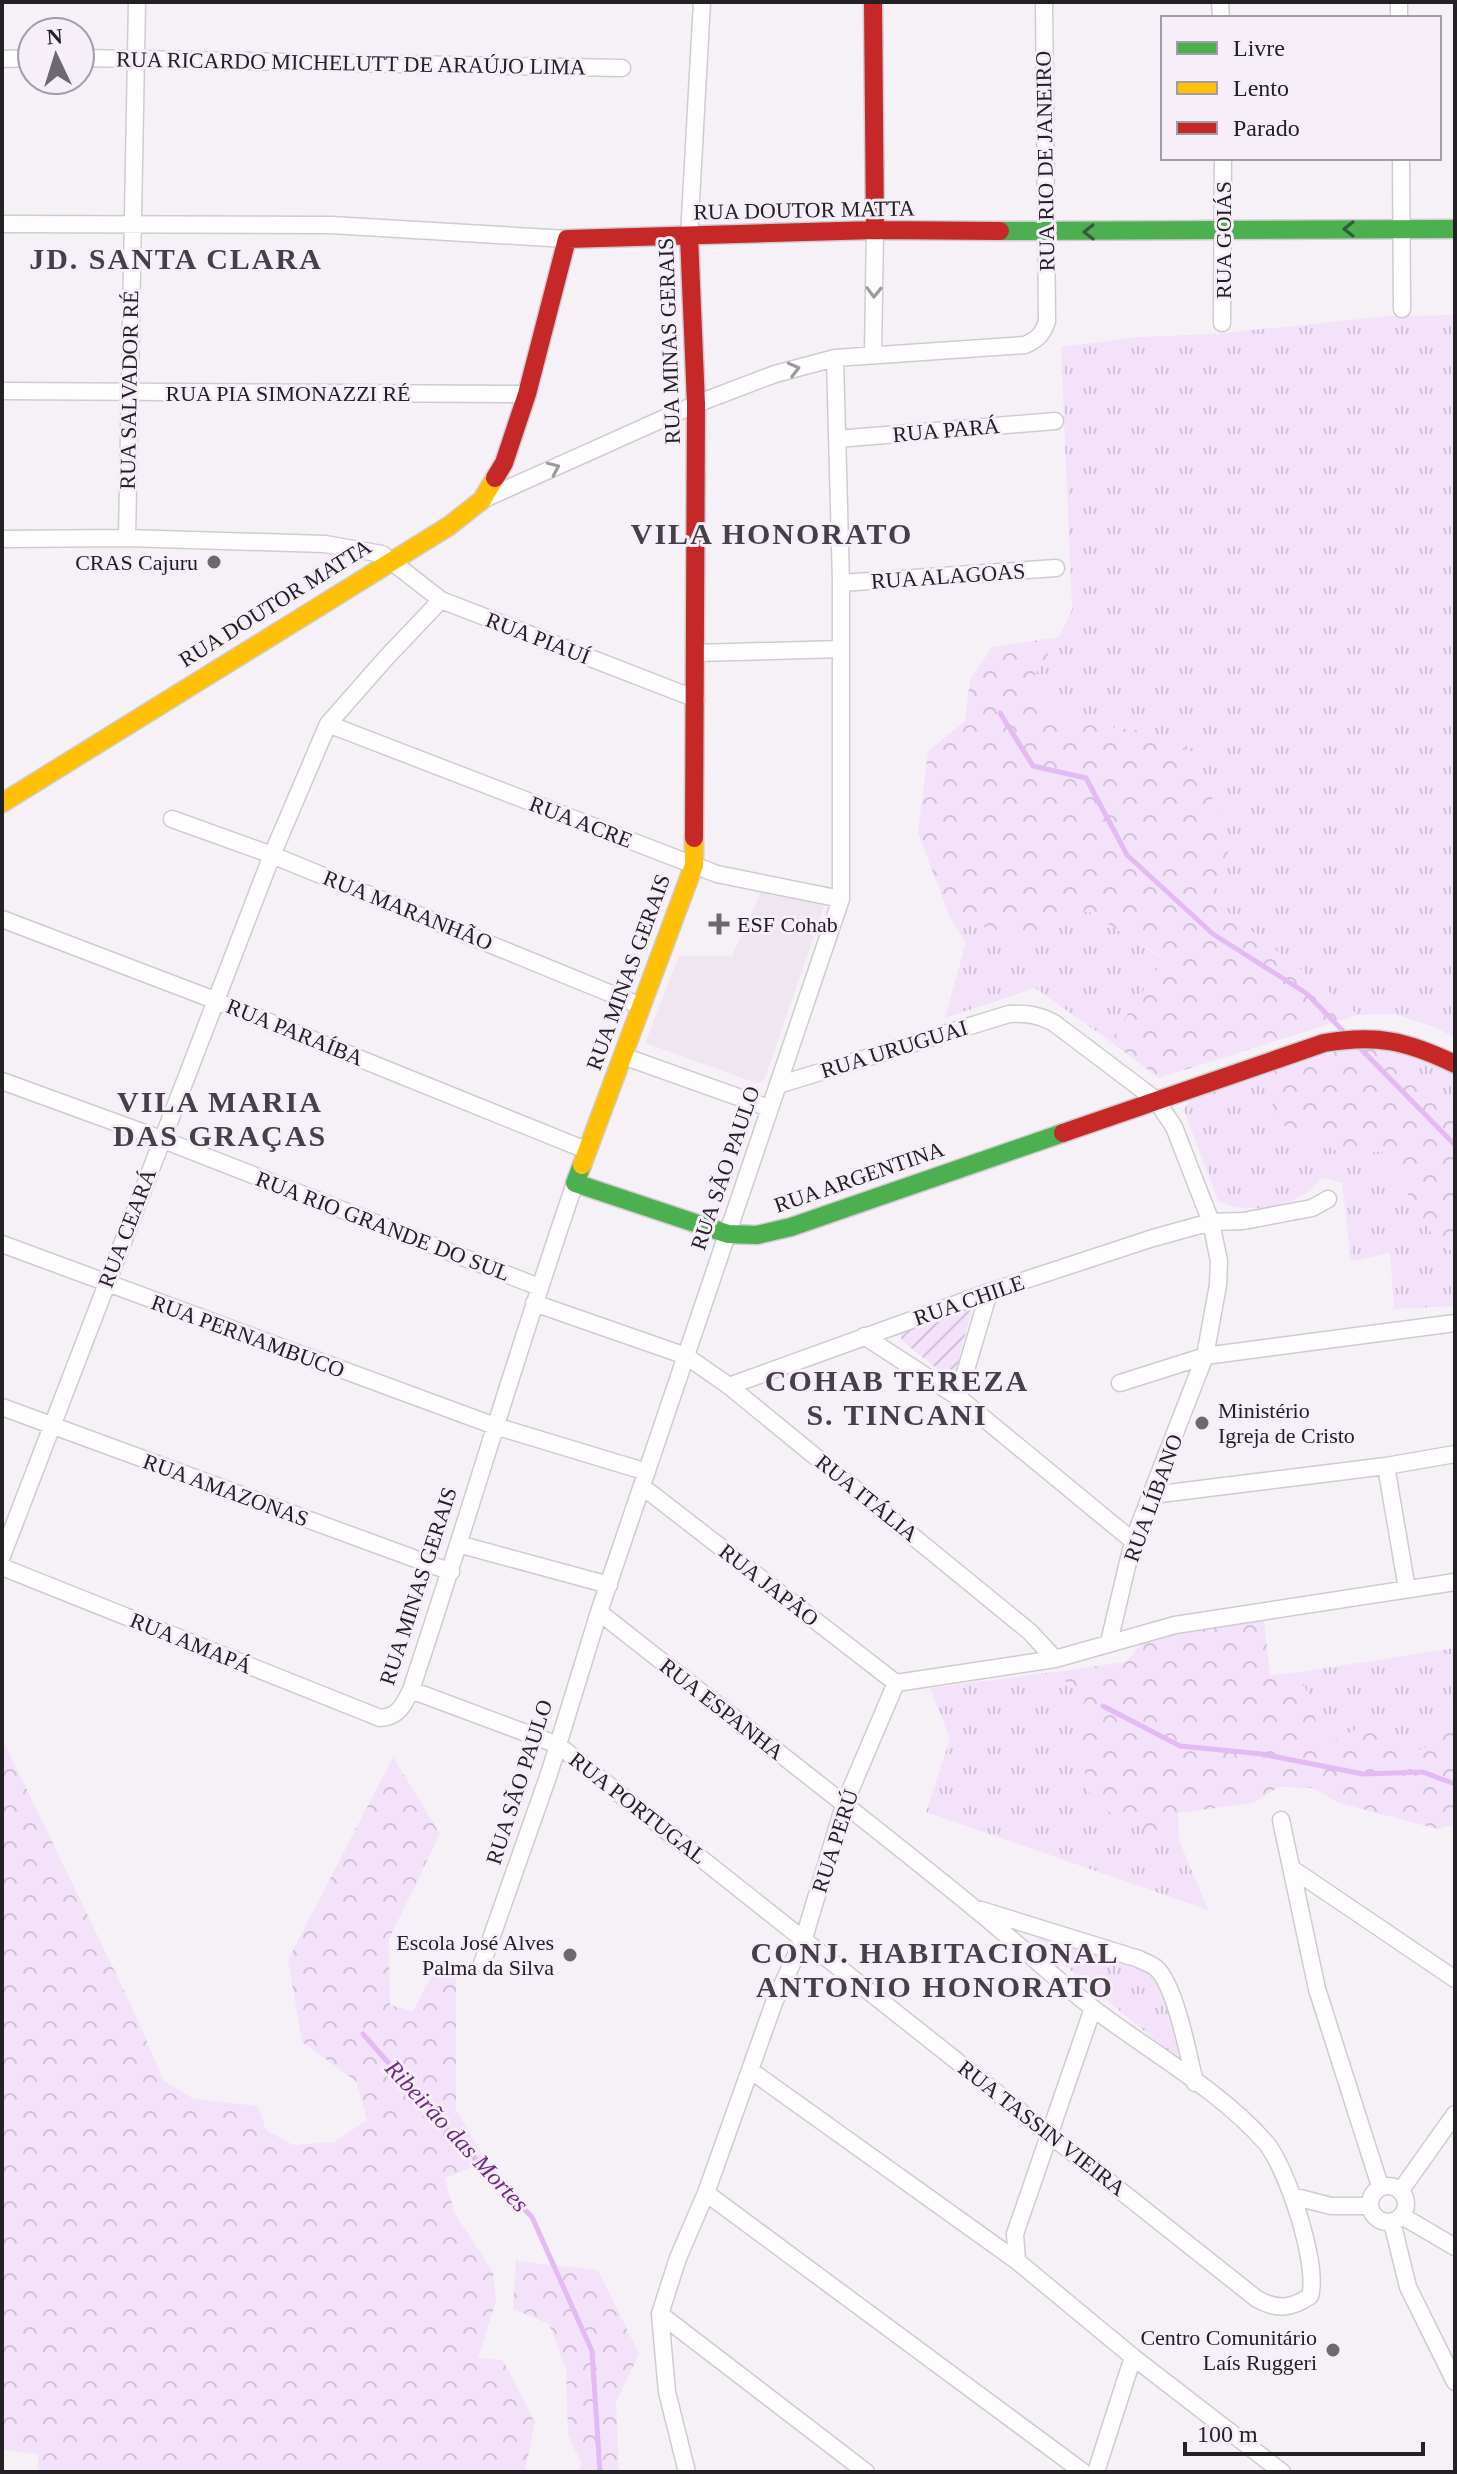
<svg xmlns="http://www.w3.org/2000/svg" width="1457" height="2474" viewBox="0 0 1457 2474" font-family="'Times New Roman',serif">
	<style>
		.built { fill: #efe6f2 }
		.grass { fill: url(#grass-tufts) }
		.forest { fill: url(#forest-crowns) }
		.garden { fill: url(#garden-furrows) }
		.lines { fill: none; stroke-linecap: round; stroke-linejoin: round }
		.stream { stroke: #e3baf1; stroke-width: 5 }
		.street-casing { stroke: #cfccd0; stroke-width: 19 }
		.fast-casing { stroke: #cfccd0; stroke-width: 21 }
		.slow-casing { stroke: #cfccd0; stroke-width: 21 }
		.jam-casing { stroke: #cfccd0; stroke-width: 21 }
		.street { stroke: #fefdfe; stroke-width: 16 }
		.fast { stroke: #4caf50; stroke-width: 18 }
		.slow { stroke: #ffc107; stroke-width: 18 }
		.jam { stroke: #c62828; stroke-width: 18 }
		.oneway { stroke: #345a36 }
		.oneway2 { stroke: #9c9a9c }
		.poi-dot { fill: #6d6a6e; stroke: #f6eef9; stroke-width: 3 }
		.labels { text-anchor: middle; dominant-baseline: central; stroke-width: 6; stroke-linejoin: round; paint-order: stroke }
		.street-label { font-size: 22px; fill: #242125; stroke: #f6eef9 }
		.poi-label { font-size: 22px; fill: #242125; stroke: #f6eef9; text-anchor: end }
		.water-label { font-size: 24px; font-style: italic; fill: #6d2983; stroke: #f6eef9 }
		.district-label { font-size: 30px; font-weight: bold; letter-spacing: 2px; fill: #453f48; stroke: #f6eef9 }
	</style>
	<defs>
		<pattern id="grass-tufts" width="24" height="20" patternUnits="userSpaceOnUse" patternTransform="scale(2)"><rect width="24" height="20" fill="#f4e2fb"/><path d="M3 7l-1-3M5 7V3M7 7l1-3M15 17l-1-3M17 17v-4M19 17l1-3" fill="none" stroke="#d1c2d7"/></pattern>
		<pattern id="forest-crowns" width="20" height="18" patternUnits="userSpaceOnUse" patternTransform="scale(2)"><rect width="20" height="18" fill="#f4e2fb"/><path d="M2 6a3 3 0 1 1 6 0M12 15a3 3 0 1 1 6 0" fill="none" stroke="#d1c2d7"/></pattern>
		<pattern id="garden-furrows" width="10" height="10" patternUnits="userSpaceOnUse" patternTransform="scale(2)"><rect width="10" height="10" fill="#f4e2fb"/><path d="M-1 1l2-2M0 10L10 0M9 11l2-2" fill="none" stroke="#d1c2d7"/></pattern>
	</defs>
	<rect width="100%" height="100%" fill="#f5f1f6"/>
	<path class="built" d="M761 892 823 901 824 907 764 1081 756 1083 648 1044 646 1041 679 956H732Z"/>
	<path class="grass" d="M1455 315V1038L1437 1028 1395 1014 1358 1015 1211 899 1231 844 1143 731 1066 722 1027 686 1059 637 1072 610 1061 347 1138 337 1213 334 1390 316Z
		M1088 911 1164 960 1110 1041 1035 988 945 1018 966 942 951 920 1039 939 1060 915Z
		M1382 1046 1455 1071V1115L1453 1113Z
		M1258 1076 1347 1156 1381 1151 1440 1246 1455 1252V1306L1394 1309 1390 1253 1351 1261 1342 1183 1322 1178C1316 1184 1310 1191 1303 1195 1281 1209 1240 1213 1218 1201L1184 1110 1191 1097Z
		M1455 1648V1699L1449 1702 1424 1752 1385 1746 1324 1745 1300 1672Z
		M1054 1672 1085 1697 1078 1741 1119 1819 1179 1840 1208 1910 926 1812 950 1739 930 1688Z
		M1040 1934 1147 1967 1157 1976 1180 2047 1179 2054 1173 2055 1040 1945 1038 1939Z"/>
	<path class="forest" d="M1059 637 1028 686 1066 722 1143 731 1193 752 1231 844 1211 899 1358 1015 1159 1078 1110 1041 1164 959 1088 911 1060 915 1039 939 951 920 918 833 928 751 965 721 970 680 992 647Z
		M1382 1046 1455 1115V1252L1440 1246 1381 1151 1347 1156 1283 1125 1258 1076 1348 1048Z
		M1264 1620 1270 1675 1300 1672 1324 1745 1369 1723 1385 1746 1405 1742 1424 1751 1449 1702 1455 1699V1824L1438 1829 1339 1803 1313 1788 1279 1787 1253 1803 1178 1813 1179 1840 1119 1819 1091 1799 1078 1741 1085 1697 1054 1672 1126 1662 1145 1639Z
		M2 1738 129 2001 164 2081 194 2099 258 2106 266 2130 293 2145 334 2142 367 2120 356 2081 302 2042 288 1960 393 1757 440 1834 389 1939 390 2005 413 2011 435 1969 456 1977V2109L486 2162 445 2178 455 2214 493 2272 496 2301 478 2358 503 2360 535 2423 525 2472H38V2454L2 2450Z
		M516 2261 598 2270 639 2354 616 2402 619 2472H578L581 2462 568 2436 566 2369 549 2324 513 2309Z"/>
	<path class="garden" d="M974 1302 953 1381 902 1341 900 1334 904 1327Z"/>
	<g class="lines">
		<path class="stream" d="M1000 713 1033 766 1086 778 1127 855 1213 934 1306 993 1345 1033
			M1357 1045 1455 1145
			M1103 1706 1180 1746 1262 1754 1363 1774 1423 1772 1455 1784
			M363 2034 452 2135 532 2217 592 2351 600 2472"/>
		<g class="street-casing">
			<path id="street" d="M1220 2 1221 18
				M1399 2V18
				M80 58 622 68
				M2 59 32 58
				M1401 158 1402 309
				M2 224 331 225 567 239
				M689 236 702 2
				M1222 323 1223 158
				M873 354 875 230
				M2 391 527 394
				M837 439 1055 421
				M482 500 696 404 775 374 835 358 1025 345C1038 339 1043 334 1047 321L1044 2
				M127 538 137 2
				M2 539 127 538 325 544 382 554 441 600 696 699
				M841 583 1056 568
				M696 653 841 649
				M328 724 717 874 841 899
				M172 819 272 855 641 1006
				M2 919 217 1001 586 1150
				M623 1056 769 1108
				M2 1081 161 1139 539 1287
				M778 1085 1009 1014C1027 1013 1039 1015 1054 1023L1156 1100 1174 1127 1211 1222 1219 1261 1218 1285 1205 1356 1133 1541 1109 1642
				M2 1244 495 1426 647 1472
				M534 1303 686 1356 729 1386 1030 1632 1055 1659
				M864 1336 958 1397 1133 1541
				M1120 1383 1205 1356 1455 1323
				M729 1386 989 1292 1153 1238 1211 1222 1243 1221 1312 1208 1328 1199
				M958 1397 989 1292
				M2 1407 451 1572
				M1386 1466 1407 1589
				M643 1487 896 1683
				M1152 1495 1386 1466 1455 1454
				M458 1544 609 1585
				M2 1556 272 855 328 724 385 659 441 600
				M2 1567 380 1718C398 1717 404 1705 411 1690 467 1522 517 1351 575 1183
				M896 1683 1055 1659 1175 1625 1455 1582
				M411 1690 558 1745 1257 2299C1277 2310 1291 2309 1310 2296 1319 2265 1287 2168 1266 2143 1221 2091 1149 2051 1094 2009 1053 1977 1015 1941 974 1908 851 1807 724 1711 599 1612
				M1281 1820 1317 1989 1380 2186
				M1291 1868 1455 1979
				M981 1910 1139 1959C1144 1962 1151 1964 1156 1968 1175 1984 1189 2057 1195 2083
				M482 1964 549 1774 599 1612 841 899V583L835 358
				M750 2070 1017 2261 1133 2357 1282 2472
				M1370 2204a18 18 0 1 1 36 0a18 18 0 1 1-36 0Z
				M1401 2190 1455 2114
				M706 2193 1083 2472
				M1292 2196 1331 2206H1369
				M1402 2216 1455 2247
				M1392 2222 1408 2287 1455 2382
				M1017 2261 1015 2234 1093 2008
				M660 2314 667 2392 687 2472
				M866 2472 660 2314 678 2258 706 2193 775 2000 804 1938 844 1805 896 1683
				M1096 2472 1133 2357"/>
		</g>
		<g class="fast-casing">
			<path id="fast" d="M1000 231 1455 229
				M582 1165 575 1183 728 1234 757 1235 791 1227 1063 1133"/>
		</g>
		<g class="slow-casing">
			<path id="slow" d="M2 803 449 526 482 500 495 478
				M582 1165 694 865V838"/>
		</g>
		<g class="jam-casing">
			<path id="jam" d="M873 2 875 230
				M689 236 696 404 694 838
				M495 478 504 463 527 394 567 239 875 230 1000 231
				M1063 1133 1324 1043C1377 1034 1407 1041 1455 1064"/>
		</g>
		<use href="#street" class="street"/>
		<use href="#fast" class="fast"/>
		<use href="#slow" class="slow"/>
		<use href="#jam" class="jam"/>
	</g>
	<defs><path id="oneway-chevron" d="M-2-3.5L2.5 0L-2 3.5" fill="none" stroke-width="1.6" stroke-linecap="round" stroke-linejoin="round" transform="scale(2)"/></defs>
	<g class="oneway">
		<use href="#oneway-chevron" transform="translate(1349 229) rotate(180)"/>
		<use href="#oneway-chevron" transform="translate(1089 232) rotate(179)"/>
	</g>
	<g class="oneway2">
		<use href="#oneway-chevron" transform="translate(874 292) rotate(91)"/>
		<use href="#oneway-chevron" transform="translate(794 369) rotate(-14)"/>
		<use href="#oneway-chevron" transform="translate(554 468) rotate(-24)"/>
	</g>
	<g class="poi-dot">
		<circle cx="214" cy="562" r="8"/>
		<path d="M715 912h8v8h8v8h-8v8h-8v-8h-8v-8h8z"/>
		<circle cx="1202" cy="1423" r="8"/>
		<circle cx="570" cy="1955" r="8"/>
		<circle cx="1333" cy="2350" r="8"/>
	</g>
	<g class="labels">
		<g class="street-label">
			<text transform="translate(351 63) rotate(1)">RUA RICARDO MICHELUTT DE ARAÚJO LIMA</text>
			<text transform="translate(1045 161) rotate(-91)">RUA RIO DE JANEIRO</text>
			<text transform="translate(804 210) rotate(-1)">RUA DOUTOR MATTA</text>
			<text transform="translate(1223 240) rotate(-90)">RUA GOIÁS</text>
			<text transform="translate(669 341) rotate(-92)">RUA MINAS GERAIS</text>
			<text transform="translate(129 390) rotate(-89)">RUA SALVADOR RÉ</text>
			<text x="288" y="393">RUA PIA SIMONAZZI RÉ</text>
			<text transform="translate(946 430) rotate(-5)">RUA PARÁ</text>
			<text transform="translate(948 576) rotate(-4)">RUA ALAGOAS</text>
			<text transform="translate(275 603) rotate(-32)">RUA DOUTOR MATTA</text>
			<text transform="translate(538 638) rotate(21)">RUA PIAUÍ</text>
			<text transform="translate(581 822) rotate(21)">RUA ACRE</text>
			<text transform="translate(408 910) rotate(22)">RUA MARANHÃO</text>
			<text transform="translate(628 972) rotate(-70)">RUA MINAS GERAIS</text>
			<text transform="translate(295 1032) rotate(22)">RUA PARAÍBA</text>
			<text transform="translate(894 1049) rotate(-17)">RUA URUGUAI</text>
			<text transform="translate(725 1168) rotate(-71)">RUA SÃO PAULO</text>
			<text transform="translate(859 1177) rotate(-19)">RUA ARGENTINA</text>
			<text transform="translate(383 1226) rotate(21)">RUA RIO GRANDE DO SUL</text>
			<text transform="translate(127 1228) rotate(-69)">RUA CEARÁ</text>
			<text transform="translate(969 1300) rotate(-19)">RUA CHILE</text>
			<text transform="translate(248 1336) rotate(20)">RUA PERNAMBUCO</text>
			<text transform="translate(226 1490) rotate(20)">RUA AMAZONAS</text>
			<text transform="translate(867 1498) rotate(39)">RUA ITÁLIA</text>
			<text transform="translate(1153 1498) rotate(-70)">RUA LÍBANO</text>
			<text transform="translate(769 1585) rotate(38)">RUA JAPÃO</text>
			<text transform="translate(418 1586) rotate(-72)">RUA MINAS GERAIS</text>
			<text transform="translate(191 1643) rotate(22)">RUA AMAPÁ</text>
			<text transform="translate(722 1709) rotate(38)">RUA ESPANHA</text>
			<text transform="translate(519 1782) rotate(-72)">RUA SÃO PAULO</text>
			<text transform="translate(638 1808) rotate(38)">RUA PORTUGAL</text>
			<text transform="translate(835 1841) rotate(-72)">RUA PERÚ</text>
			<text transform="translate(1042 2128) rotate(38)">RUA TASSIN VIEIRA</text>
		</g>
		<g class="poi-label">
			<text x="198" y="562">CRAS Cajuru</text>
			<text x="737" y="924" text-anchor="start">ESF Cohab</text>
			<text x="1218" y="1410" text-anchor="start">Ministério<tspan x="1218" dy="25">Igreja de Cristo</tspan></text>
			<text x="554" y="1942">Escola José Alves<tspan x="554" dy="25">Palma da Silva</tspan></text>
			<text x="1317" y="2337">Centro Comunitário<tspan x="1317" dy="25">Laís Ruggeri</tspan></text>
		</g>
		<g class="water-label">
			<text transform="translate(457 2136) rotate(47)">Ribeirão das Mortes</text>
		</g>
		<g class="district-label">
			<text x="176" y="258">JD. SANTA CLARA</text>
			<text x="772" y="533">VILA HONORATO</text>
			<text x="220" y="1101">VILA MARIA<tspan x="220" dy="34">DAS GRAÇAS</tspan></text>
			<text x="897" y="1380">COHAB TEREZA<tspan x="897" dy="34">S. TINCANI</tspan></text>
			<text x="935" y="1952">CONJ. HABITACIONAL<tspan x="935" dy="34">ANTONIO HONORATO</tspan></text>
		</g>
	</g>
	<rect width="1457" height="2474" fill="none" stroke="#242125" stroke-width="8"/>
	<rect x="1161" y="16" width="280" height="144" fill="#f6eef9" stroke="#a29ca4" stroke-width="2"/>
	<rect x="1177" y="42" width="40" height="12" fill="#4caf50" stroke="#a29ca4" stroke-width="2"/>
	<text x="1233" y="56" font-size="24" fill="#242125">Livre</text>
	<rect x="1177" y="82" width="40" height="12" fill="#ffc107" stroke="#a29ca4" stroke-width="2"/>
	<text x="1233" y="96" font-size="24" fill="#242125">Lento</text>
	<rect x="1177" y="122" width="40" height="12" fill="#c62828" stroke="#a29ca4" stroke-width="2"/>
	<text x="1233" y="136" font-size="24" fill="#242125">Parado</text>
	<g transform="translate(56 56) rotate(356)"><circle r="38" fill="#f6eef9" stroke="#a29ca4" stroke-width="2"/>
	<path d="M0-6L14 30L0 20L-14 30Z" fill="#6d6a6e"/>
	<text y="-12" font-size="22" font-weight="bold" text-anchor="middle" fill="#242125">N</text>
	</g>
	<path d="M1185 2442v12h238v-12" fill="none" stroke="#242125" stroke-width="4"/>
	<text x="1197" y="2442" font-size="24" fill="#242125" stroke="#f6eef9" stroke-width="6" paint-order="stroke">100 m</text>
</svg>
